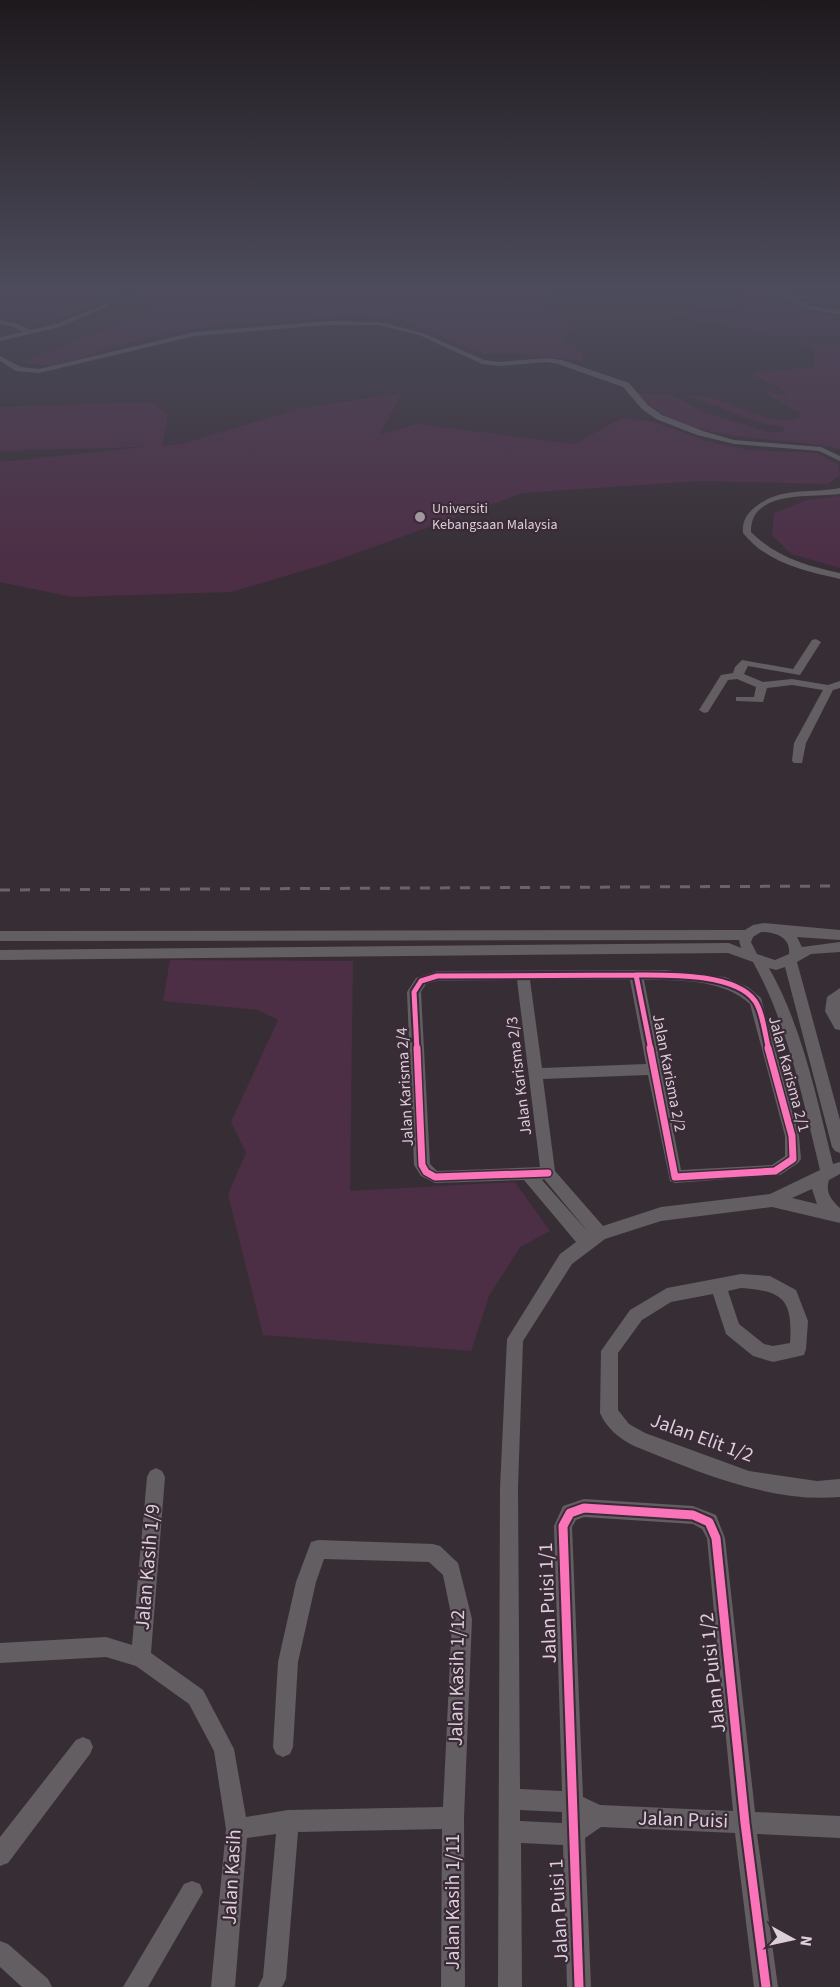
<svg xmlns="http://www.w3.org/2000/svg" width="840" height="1987" viewBox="0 0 840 1987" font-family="'Source Sans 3',sans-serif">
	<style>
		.green { fill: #4c2e45 }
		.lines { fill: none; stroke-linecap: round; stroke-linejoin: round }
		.minor { fill: #625e61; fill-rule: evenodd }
		.rail { stroke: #6a6468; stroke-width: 3; stroke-dasharray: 10 10; stroke-linecap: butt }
		.cycleway-far2-casing { stroke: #3b2a37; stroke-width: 9 }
		.cycleway-far1-casing { stroke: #3b2a37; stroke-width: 10 }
		.cycleway-casing { stroke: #3b2a37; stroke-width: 13 }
		.cycleway-far2 { stroke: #fb73b8; stroke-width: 5 }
		.cycleway-far1 { stroke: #fb73b8; stroke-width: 7 }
		.cycleway { stroke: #fb73b8; stroke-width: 9 }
		.poi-dot { fill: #a2979f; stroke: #3b2a37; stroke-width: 2 }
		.labels { text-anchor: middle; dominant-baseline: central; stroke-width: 4.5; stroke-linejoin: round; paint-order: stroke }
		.far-poi-label { font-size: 14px; fill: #dbcfd8; stroke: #3b2a37; text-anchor: start }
		.street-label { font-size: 16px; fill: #dbcfd8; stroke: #3b2a37 }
		.near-street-label { font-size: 20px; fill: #dbcfd8; stroke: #3b2a37 }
	</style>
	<rect width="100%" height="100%" fill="#372e35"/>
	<path class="green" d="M0 290H553L543 303 574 330 562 337 583 353 582 361 536 355 484 354 402 320 354 317 236 324 162 333 52 366 21 362 149 312 153 301 129 291 46 324 0 319Z
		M737 290H764L812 312 840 317V337L751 334V329L702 324 663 310 745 316V311L691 306 692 303H716L741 295Z
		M799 340 830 346 840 343V449C779 434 684 447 639 394H669L704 412 767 432H784L783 427 761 423 689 396C726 393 766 429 799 418L800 413 765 393 770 392 785 396V391L752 374 813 367 815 352Z
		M402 393 380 434 418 424 574 444 624 417 654 422 706 441 750 450 816 453 838 464 840 475 828 484 699 481 523 493 329 563 231 592 72 597 0 582V462L144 447 0 451V407L151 402 168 414 162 446 181 444 298 409Z
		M840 496V568L791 554 772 535 774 513 807 500Z
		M170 960 353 961 350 1191 515 1182 550 1231 520 1247 489 1296 471 1351 263 1335 228 1194 246 1153 231 1122 278 1020 258 1010 163 1001Z"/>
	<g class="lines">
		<path class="minor" d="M767 290H776L812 306 840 311V315L808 309Z
			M105 304 110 305 60 327 0 341V337L23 332 11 326 0 324V320L15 323 31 330 56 324Z
			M328 321 380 322 423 333 484 360 499 362 547 358 562 360 629 383 648 405 662 415 703 431 734 440 821 447 840 456V461L819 451 734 444 697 435 656 419 642 409 623 387 558 364 547 362 499 366 482 364 419 335 378 325H328L195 336 39 373 16 371 0 361V356L21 367 39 369 195 332Z
			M840 488V494C813 498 750 489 751 532 776 557 807 566 840 573V579C804 571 767 563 743 533 742 522 746 515 754 508 780 486 809 494 840 488Z
			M816 639 821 642 800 675 748 666 744 674 763 682 792 679 828 685 840 681V688L833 690 806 743 802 763H794L792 761 794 743 823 690 792 685 767 688 763 702 736 701V697H754L756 687 737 679 728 680 708 712 704 713 699 710 721 675 733 673 735 667 742 660 793 669 812 640Z
			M764 923 840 930V940L797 937 802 947 840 942V952L811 954 797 962 840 1120V1153L835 1151 832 1147 785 967 776 970 769 968C802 1026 817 1099 833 1164L840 1162V1174L829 1180C825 1192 831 1200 840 1208V1223L772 1207 661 1221 605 1239 572 1264 523 1341 518 1488 520 1789 562 1791 554 1526 563 1506 584 1499 693 1506 716 1515 725 1538 755 1812 840 1816V1838L757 1834 778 1987H754L735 1833 601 1827 585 1838 591 1987H567L563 1845 521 1843 522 1987H498L500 1488 507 1339 560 1254 576 1242 524 1180 435 1183 421 1176 414 1165 407 992 416 978 437 971 665 970 725 977 748 987 761 998 799 1136 801 1159 798 1163 780 1175 675 1183 670 1181 648 1075 543 1079 555 1171 603 1226 661 1207 770 1194 820 1170C803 1100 788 1025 753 962L728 953 0 960V950L729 943 741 948 739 940 0 941V931L745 930 753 925ZM761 932C775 932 791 937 789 954L775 960 757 954 751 942 753 937ZM517 980 540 1167 437 1171 430 1164 421 992 426 984 437 981ZM530 980H630L646 1064 542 1068ZM644 980C679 980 723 979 750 1004L785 1136V1156L772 1165 681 1170ZM544 1179 589 1233 542 1180ZM812 1189 817 1204 792 1198ZM584 1517 693 1524 702 1529 707 1538 733 1811 600 1805 583 1797 572 1527 576 1520ZM520 1810 562 1812V1823L520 1821Z
			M840 988V1030L835 1029 825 1011 827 997Z
			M741 1274 770 1276 796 1290 808 1321 806 1349 804 1355 773 1362 753 1356 726 1334 713 1294 671 1302 642 1320 618 1353V1410L629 1424 645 1433 749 1471 817 1481 840 1479V1497C769 1503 699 1472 634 1446 619 1438 607 1429 600 1413L601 1351 630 1310 667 1288ZM741 1288C783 1291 793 1299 790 1343L773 1346 764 1344 739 1324 728 1291Z
			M156 1468 162 1471 165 1477 151 1653 203 1690 234 1749 246 1817 288 1810 443 1807 452 1619 443 1575 429 1562 324 1559 316 1582 298 1662 293 1747 290 1754 283 1757 276 1754 273 1747 278 1662 296 1582 311 1542 318 1540 433 1544 440 1546 458 1563 472 1619 464 1818 465 1987H441L442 1829 298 1832 286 1979 282 1987H258L263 1977 276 1834 247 1838 235 1987H211L226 1829 214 1751 189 1704 136 1666 106 1657 0 1663V1643L106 1637 132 1645 147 1477 150 1471Z
			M83 1737 90 1740 93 1747 90 1754 8 1863 0 1866V1837L76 1740Z
			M192 1881 200 1884 203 1892 148 1987H123L184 1884Z
			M0 1941 8 1944 48 1979 52 1987H22L0 1967Z"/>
		<path class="rail" d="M0 890 840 886"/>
		<g class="cycleway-far2-casing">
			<path id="cycleway-far2" d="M636 975 651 1050
				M636 975C668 975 735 973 755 1001 763 1012 765 1036 769 1050
				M417 1050 414 992 421 981 437 976 636 975"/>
		</g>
		<g class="cycleway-far1-casing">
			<path id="cycleway-far1" d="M417 1048 422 1165 426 1172 435 1177 548 1173
				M650 1048 675 1177 775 1171 793 1159 792 1136 768 1048"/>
		</g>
		<g class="cycleway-casing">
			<path id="cycleway" d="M579 1987 563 1526 570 1513 584 1508 693 1515 709 1522 716 1538 745 1823 766 1987"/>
		</g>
		<use href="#cycleway-far2" class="cycleway-far2"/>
		<use href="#cycleway-far1" class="cycleway-far1"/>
		<use href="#cycleway" class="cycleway"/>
	</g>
	<linearGradient id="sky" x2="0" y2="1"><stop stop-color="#1e191d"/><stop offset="0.51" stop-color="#4d4c5c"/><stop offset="1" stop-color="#4d4c5c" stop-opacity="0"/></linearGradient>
	<rect width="840" height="568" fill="url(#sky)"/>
	<circle class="poi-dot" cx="420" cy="517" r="6"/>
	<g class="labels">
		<g class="far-poi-label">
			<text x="432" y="509">Universiti<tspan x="432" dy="16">Kebangsaan Malaysia</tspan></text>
		</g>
		<g class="street-label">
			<text transform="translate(669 1073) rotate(79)">Jalan Karisma 2/2</text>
			<text transform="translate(789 1074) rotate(75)">Jalan Karisma 2/1</text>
			<text transform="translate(519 1076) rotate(-97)">Jalan Karisma 2/3</text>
			<text transform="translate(405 1087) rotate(-93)">Jalan Karisma 2/4</text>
		</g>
		<g class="near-street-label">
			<text transform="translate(702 1438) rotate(20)">Jalan Elit 1/2</text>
			<text transform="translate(148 1567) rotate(-85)">Jalan Kasih 1/9</text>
			<text transform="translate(548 1603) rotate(-92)">Jalan Puisi 1/1</text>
			<text transform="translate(713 1673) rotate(-96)">Jalan Puisi 1/2</text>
			<text transform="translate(457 1678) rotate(-89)">Jalan Kasih 1/12</text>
			<text transform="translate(683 1820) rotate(2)">Jalan Puisi</text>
			<text transform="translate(232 1877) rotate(-87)">Jalan Kasih</text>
			<text transform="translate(453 1902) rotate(-90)">Jalan Kasih 1/11</text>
			<text transform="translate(559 1911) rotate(-93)">Jalan Puisi 1</text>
		</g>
	</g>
	<g transform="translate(792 1939) rotate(98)" stroke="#3b2a37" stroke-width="4.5" paint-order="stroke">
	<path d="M0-4.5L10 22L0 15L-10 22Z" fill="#dbcfd8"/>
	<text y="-9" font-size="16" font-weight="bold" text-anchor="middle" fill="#dbcfd8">N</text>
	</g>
</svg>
